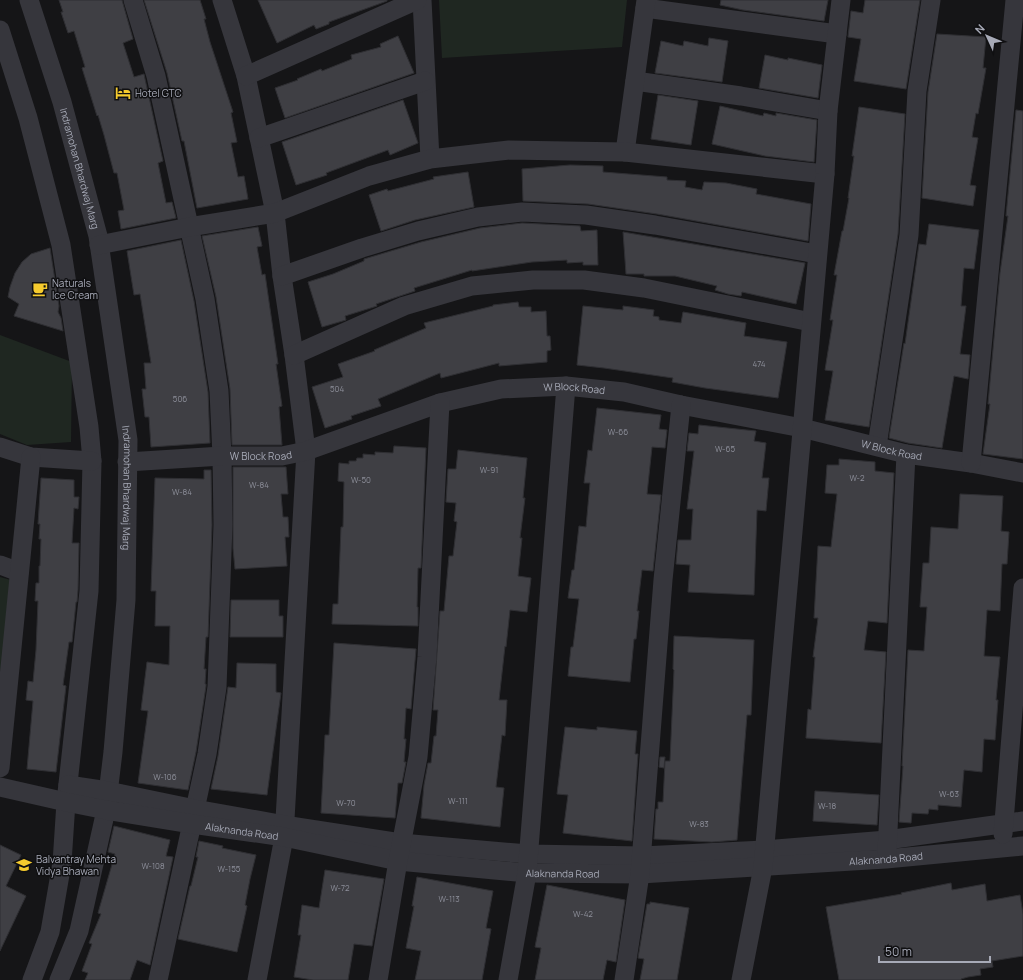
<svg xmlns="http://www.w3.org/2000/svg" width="1023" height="980" viewBox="0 0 1023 980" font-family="Manrope,sans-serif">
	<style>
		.green { fill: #1f2721 }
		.building { fill: #3f3f44; stroke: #2f2f33 }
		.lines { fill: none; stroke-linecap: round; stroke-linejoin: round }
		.minor { stroke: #36363c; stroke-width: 19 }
		.labels { text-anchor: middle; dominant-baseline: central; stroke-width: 3; stroke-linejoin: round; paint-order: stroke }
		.number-label { font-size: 8px; fill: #8d8f9a }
		.poi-label { font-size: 10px; fill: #a7aab7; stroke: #101012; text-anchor: start }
		.street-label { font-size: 10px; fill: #a7aab7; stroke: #101012 }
	</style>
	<rect width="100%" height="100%" fill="#151517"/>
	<path class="green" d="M439 0H627L622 47 442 58Z
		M0 335 72 362 71 442 27 445 0 434Z
		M0 577 11 580 0 692Z"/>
	<path class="building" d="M59 0H122L133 39 123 43 134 77 144 74 145 79 163 161 158 163 166 203 172 202 176 218 121 229 118 211 124 210 117 173H114L104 135 98 115 97 116 82 68 85 67 74 31 68 33 61 12H63Z
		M144 0H200L206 19H204L210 42 233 112 231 113 237 142 231 143 238 177 244 176 248 199 197 208 184 141H182L167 73Z
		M258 0H387V1L329 22V24L316 29 314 25 277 43Z
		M721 0H828L824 21 743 10 720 5Z
		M865 0H920L906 89 854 81 861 39 848 37 851 11 863 13Z
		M937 34 986 37 983 68H986L978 114 976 113 972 137 978 138 970 185 976 186 973 206 922 198 928 92Z
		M398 36 414 73 285 118 275 88 298 80 297 79 321 69 322 71 352 59 351 55 381 47 380 44Z
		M709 38 728 41 722 82 655 73 661 41 683 46 684 41 708 46Z
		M765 55 788 60V58L822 65 818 98 759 88Z
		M658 95 698 101 691 145 651 139Z
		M403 100 418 143 390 155 388 150 326 173 327 175 296 185 282 142Z
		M720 106 763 116 764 113 776 116V113L817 120 814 162 765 156 712 144Z
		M859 107 905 114 898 234 869 427 825 420 833 371 825 370 833 320H830L837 275H834L842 231H843L849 198H848L854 156H852Z
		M1016 110 1023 111V459L983 454 990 404H988L1000 273 1008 216H1006Z
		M570 165 603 166V172L667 177V180L686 181 685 187 702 190 704 182 726 183 757 189 756 194 811 204 808 241 657 214 588 204 523 201 522 169Z
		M468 172 474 207 415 220 381 231 369 195 387 189 388 191 434 179 433 177Z
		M522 223 580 226 581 231 597 230 598 265H583V262L567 263V260L532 262 472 271V270L414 288 415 291 376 304 377 306 345 316 346 320 322 327 308 282 333 274 364 261V259L421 242 480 228Z
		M929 224 979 230 974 269 964 268 961 306H966L960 354 970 355 968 379 954 376 942 448 908 443 889 438 904 343 905 344 919 244 926 245Z
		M258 227 262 246 257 247 262 275 265 274 278 364H276L282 406 279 407 282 445H232L230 389 216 297 202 236Z
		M623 232 805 263 796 304 742 292 741 296 728 294 715 290 717 286 675 276H644V274H626Z
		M181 240 194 301 208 392 210 443 151 447 149 417H145L142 389H146L144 363H151L140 294 134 295 127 251Z
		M50 248 59 306 58 312 61 318 63 331 14 316 19 304 8 297 10 287 15 273 22 262 31 254Z
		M518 302 519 307H531V312L546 311 547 336H550L551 350 547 351V362L499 366V363L441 378 440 373 378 399 381 406 351 416 352 419 325 428 312 387 343 377 338 364 375 351 374 350 426 328 424 323 493 306V305Z
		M583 306 623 310V306L654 310 653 316 659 317V320L681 323 683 312 746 323 744 336 787 342 778 398 705 388 672 382 673 378 604 368 577 365Z
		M597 408 661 415 659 429 667 430 665 448 652 447 647 494 661 495 653 571 642 570 637 611H639L636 639H634L630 682 568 676 571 647H573L579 599 568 598 572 570H574L579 526 586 527 590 483H584L588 450 592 451Z
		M699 425 756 431 754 441 766 443 762 478H769L766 511 757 510 754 595 688 592 690 565 676 564 678 540H691L693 509H687L694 451H687L689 433 698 434Z
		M394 446 426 448 421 568H418L417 607H418V626L332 624 333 604H338L341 527H343L344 482 338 481 339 463 349 464V461H356L357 458H363V454L375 455V452L393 453Z
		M458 450 527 458 523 498H525L520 538H522L518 576 531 578 527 612 510 610 506 647 505 646 499 700H507L505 736 502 735 496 787 504 788 500 827 421 818 424 785 428 763H431L434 736H436L438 710H433L440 611H444L449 556H453L457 522 454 521 456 503 446 502 448 469H456Z
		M839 459 875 462V471L894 473 887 623 868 621 864 650 886 652 881 743 806 738 808 709 811 710 815 657H813L818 618H814L818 546 831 547 837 494 825 493 827 465H839Z
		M233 467H286L288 494H281L283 517H288L289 537H285L287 566 235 569 233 548Z
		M204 470H211L212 525 208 637H206L204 669H206L205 684H206V686L196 752 188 790 138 783 148 711 141 710 147 662 169 665 170 626H155L156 591H151L155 478 204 479Z
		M41 478 74 480V497H79L78 509 74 508 72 543H79L78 590 77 602H76L72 642H69L63 685 66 686 56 772 27 769 33 701 26 700 28 681 33 682 36 650 38 601H35L36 583H39V566H40L41 539H39L40 524H38Z
		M960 494 1003 496 1001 531 1009 532 1007 564H1002L1000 611 987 610 984 656 1000 657 996 700H998L995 740 984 739 982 772 964 770 961 807 938 805V810L929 809 928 814 912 813 911 823 899 822 903 766H902L908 650 924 651 927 607H920L923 563H929L931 527 958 529Z
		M231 600H279V616H283V637H230Z
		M674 636 754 640 751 715H747L737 840 712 842 654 839 656 809H658V802H663L665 761H670L674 670 673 669Z
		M334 643 416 649 411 709 406 708 404 739H406L404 762H406L402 783H398L395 818 321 813 325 735H329Z
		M237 663 276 664V692L281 693 267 795 211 789 218 756 228 687 236 688Z
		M565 727 597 730V727L637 731 635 754H638L632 841 563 833 568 795 557 794Z
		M660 757H665L664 768 659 767Z
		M815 791 879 795 877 825 813 821Z
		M114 826 170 840 166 856 173 857 150 965 137 960 130 980H85L88 973 82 971 92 944 89 943 101 914 98 913 115 854 108 852Z
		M199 841 223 846 222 848 256 855 250 879 245 905 247 906 237 952 178 939 190 886H191L198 857H196Z
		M0 845 21 855 6 886 26 896 0 951Z
		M325 870 384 879 372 946 354 944 348 980H313L294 977 301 935H298L302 905 319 908Z
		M417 877 493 891 486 928 491 929 482 980H415L421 951 406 948 414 906H412Z
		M951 883 952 890 985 884 987 901 1020 895 1023 914V956L992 961 993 967 980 969 981 975 968 977 961 979V980H839L826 907 902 894 901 893Z
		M547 885 625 900 616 962 607 960 603 980H535L541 948 535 947Z
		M650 902 689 908 677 980H640L644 959 638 958 647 904H650Z"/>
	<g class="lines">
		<g class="minor">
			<path id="s1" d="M29 0 62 102 98 236 128 440 126 600 113 752 106 810 79 931 59 980"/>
			<path d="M133 0 156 76 205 299 219 391 222 456 223 525 217 687 207 754 158 980"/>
			<path d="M222 0 246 76 275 213 282 276 294 355 306 451 284 837 257 980"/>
			<path d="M422 0 430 159"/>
			<path d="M645 8 837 34"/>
			<path d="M0 30 28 118 61 245 89 427 92 461 89 591 66 802 62 863 50 932 32 980"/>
			<path d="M246 76 417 0"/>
			<path d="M635 81 741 96 828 111"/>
			<path d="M259 138 425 81"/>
			<path d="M625 152 646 0"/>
			<path d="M99 245 189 227 275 213 369 176 430 159 509 150 625 152 825 174"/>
			<path d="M282 276 362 248 418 231 478 217 522 212 586 215 655 225 817 254"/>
			<path d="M294 355 404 306 472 286 533 280H584L644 288 811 322"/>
			<path d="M877 446 909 235 917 91 931 0"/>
			<path d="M0 447 31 457 92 461"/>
			<path id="s2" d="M127 462 222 456H282L306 451 440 403 501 389 566 386 624 392 681 405 802 428 906 454 971 463 1023 473"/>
			<path d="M971 463 1015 0"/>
			<path d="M0 565 19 572"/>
			<path d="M0 768 31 457"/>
			<path d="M68 785 108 791 195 809 285 825 401 843 528 854 642 856 764 850 887 840 1023 821"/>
			<path id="s3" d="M0 787 66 802 106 810 192 824 284 837 398 861 527 873 640 874 886 859 1023 846"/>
			<path d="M1003 834 1023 588"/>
			<path d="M887 852 906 454"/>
			<path d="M378 980 398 861 418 757 427 657 440 403"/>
			<path d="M508 980 527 873 566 386"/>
			<path d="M624 980 640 874 663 580 681 405"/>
			<path d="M741 980 763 867 825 174 828 111 841 0"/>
		</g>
	</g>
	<defs>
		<g id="hotel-bare" transform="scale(1.2)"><path d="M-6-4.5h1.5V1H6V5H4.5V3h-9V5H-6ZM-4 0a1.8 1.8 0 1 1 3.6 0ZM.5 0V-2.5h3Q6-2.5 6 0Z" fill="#f6cb2e" stroke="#101012" stroke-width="2.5" paint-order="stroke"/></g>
		<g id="cafe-bare" transform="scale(1.2)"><path d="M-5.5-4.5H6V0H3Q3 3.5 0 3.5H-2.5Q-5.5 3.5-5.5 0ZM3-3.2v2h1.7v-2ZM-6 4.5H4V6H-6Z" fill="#f6cb2e" stroke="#101012" stroke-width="2.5" paint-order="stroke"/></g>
		<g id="school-bare" transform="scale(1.2)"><path d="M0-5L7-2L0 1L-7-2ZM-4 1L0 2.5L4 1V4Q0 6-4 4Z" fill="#f6cb2e" stroke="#101012" stroke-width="2.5" paint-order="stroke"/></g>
	</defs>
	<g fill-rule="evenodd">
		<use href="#hotel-bare" x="123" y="93"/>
		<use href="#cafe-bare" x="40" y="289"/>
		<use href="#school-bare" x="24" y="865"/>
	</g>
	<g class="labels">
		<g class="number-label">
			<text x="759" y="363">474</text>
			<text x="337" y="388">504</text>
			<text x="180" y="398">506</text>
			<text x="618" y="431">W-66</text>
			<text x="725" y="448">W-65</text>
			<text x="489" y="469">W-91</text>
			<text x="857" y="477">W-2</text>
			<text x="361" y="479">W-50</text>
			<text x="259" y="484">W-84</text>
			<text x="182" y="491">W-84</text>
			<text x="165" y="776">W-106</text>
			<text x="949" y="793">W-63</text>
			<text x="458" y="800">W-111</text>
			<text x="346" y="802">W-70</text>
			<text x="827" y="805">W-18</text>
			<text x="699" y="823">W-83</text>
			<text x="153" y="865">W-108</text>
			<text x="229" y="868">W-155</text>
			<text x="340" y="887">W-72</text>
			<text x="449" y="898">W-113</text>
			<text x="583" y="913">W-42</text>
		</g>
		<g class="poi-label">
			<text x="135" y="93">Hotel GTC</text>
			<text x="52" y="283">Naturals<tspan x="52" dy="12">Ice Cream</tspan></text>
			<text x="36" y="859">Balvantray Mehta<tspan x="36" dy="12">Vidya Bhawan</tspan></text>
		</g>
		<g class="street-label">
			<text stroke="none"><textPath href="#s1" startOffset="176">Indramohan Bhardwaj Marg</textPath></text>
			<text stroke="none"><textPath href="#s2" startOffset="458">W Block Road</textPath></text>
			<text stroke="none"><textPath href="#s2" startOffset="782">W Block Road</textPath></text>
			<text stroke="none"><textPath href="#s2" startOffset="134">W Block Road</textPath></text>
			<text stroke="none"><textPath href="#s1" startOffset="500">Indramohan Bhardwaj Marg</textPath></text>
			<text stroke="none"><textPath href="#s3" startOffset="246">Alaknanda Road</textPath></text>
			<text stroke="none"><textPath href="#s3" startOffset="894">Alaknanda Road</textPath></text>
			<text stroke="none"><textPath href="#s3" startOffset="570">Alaknanda Road</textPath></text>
		</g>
	</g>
	<g transform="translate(987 36) rotate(314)" stroke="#101012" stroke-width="3" paint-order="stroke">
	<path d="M0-3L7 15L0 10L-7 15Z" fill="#a7aab7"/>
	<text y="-6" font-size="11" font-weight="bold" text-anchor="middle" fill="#a7aab7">N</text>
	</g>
	<path d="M879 956v6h111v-6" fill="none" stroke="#a7aab7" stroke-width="2"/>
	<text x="885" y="956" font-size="12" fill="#a7aab7" stroke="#101012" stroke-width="3" paint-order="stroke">50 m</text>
</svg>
